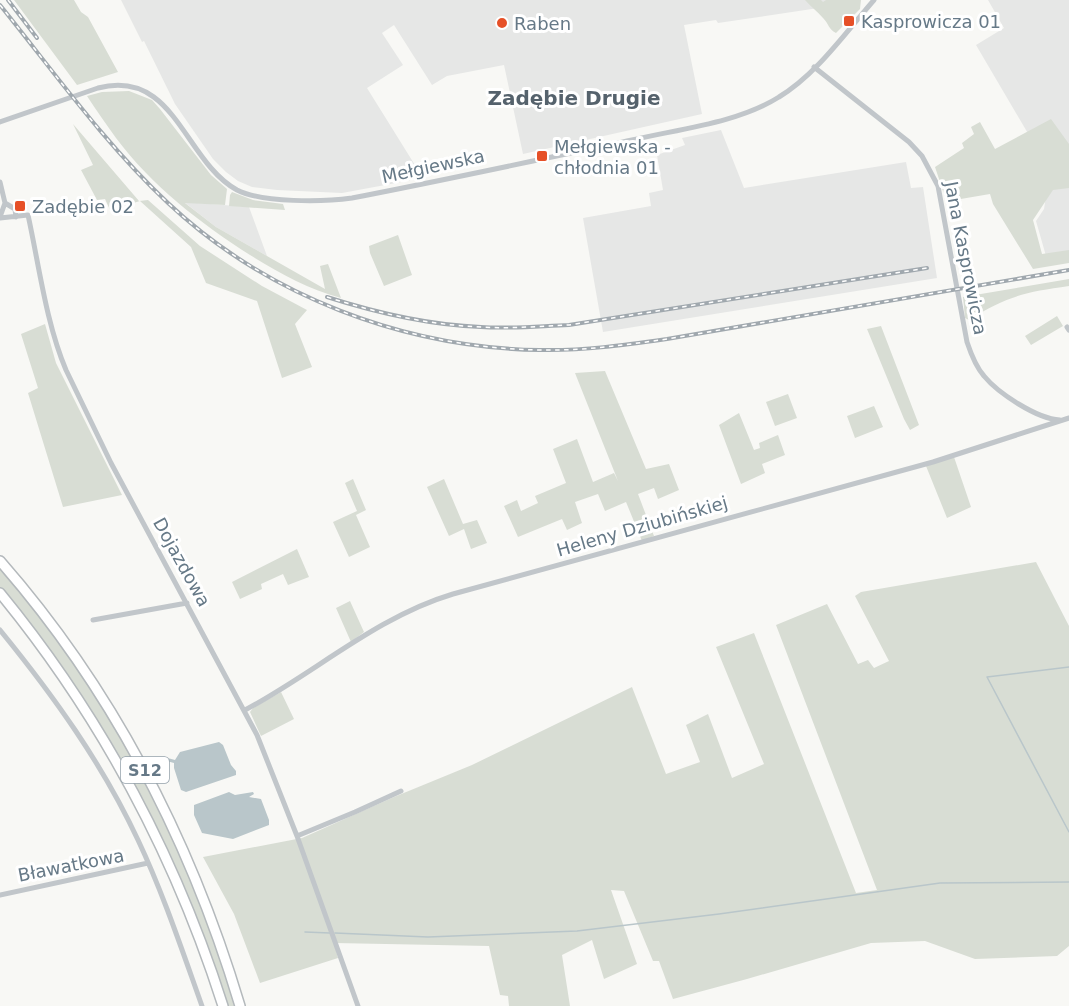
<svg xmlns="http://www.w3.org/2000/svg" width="1069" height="1006" viewBox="0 0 1069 1006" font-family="'DejaVu Sans',sans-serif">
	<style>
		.built { fill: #e6e7e6 }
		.green { fill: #d8ddd4 }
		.water { fill: #b9c6ca }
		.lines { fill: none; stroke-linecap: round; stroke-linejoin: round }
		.stream { stroke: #b9c6ca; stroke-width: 1.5 }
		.highway-casing { stroke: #b4b9bc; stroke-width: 12 }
		.street { stroke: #c1c6ca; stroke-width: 5 }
		.highway { stroke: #fff; stroke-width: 9 }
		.rail-casing { stroke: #a0a8ae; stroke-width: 4 }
		.rail { stroke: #fff; stroke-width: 1.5; stroke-dasharray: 4.5; stroke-linecap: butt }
		.poi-dot { fill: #e65027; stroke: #fff; stroke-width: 2 }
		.labels { text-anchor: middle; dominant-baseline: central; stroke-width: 6; stroke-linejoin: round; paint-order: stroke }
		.shield { fill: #fff; stroke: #94a1ab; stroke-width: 1.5 }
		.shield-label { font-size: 16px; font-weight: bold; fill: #667987 }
		.poi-label { font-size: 18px; fill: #667987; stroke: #fff; text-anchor: start }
		.street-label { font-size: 18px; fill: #667987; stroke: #fff }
		.neighbourhood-label { font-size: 20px; font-weight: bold; fill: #55626c; stroke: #fff }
	</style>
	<rect width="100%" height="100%" fill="#f8f8f5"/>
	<path class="built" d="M121 0H850L852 3 718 23 716 20 684 25 702 114 523 154 504 65 447 76 432 85 394 25 382 33 403 65 367 88 423 178 342 193 277 190 252 187 238 181 226 172 213 159 175 104 144 41 142 42Z
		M988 0H1069V252L1046 256 1036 221 1044 209 1050 171 976 45 1004 28Z
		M721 130 744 188 906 162 911 188 923 187 937 278 603 332 583 218 651 206 649 193 663 190 657 155 685 145 682 138Z
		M184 202 249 207 267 256 216 227Z"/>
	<path class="green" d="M14 0H74L81 12 88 17 118 72 77 85Z
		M805 0H821L823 2 826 0H861L860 9 836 33C828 29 829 24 823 18 817 11 811 7 805 0Z
		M129 91 152 100 160 109 211 175 227 189 225 205 185 203 216 227 325 289 320 266 328 264 341 298C308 289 279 273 250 255 200 223 152 186 116 138 106 124 96 110 87 96L102 92Z
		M1051 119 1069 144V188L1053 190 1033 220 1042 254 1069 250V263L1033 269 993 204 990 194 949 201 945 197 935 167 964 148 962 143 974 134 971 127 980 122 995 149Z
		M73 124 139 201 148 200 200 246 262 286 307 310 295 324 312 367 282 378 257 301 206 283 191 247 140 201 110 210 105 199 97 200 81 170 93 165Z
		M232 192 253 200 283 204 285 210 229 206 230 195Z
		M398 235 412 275 384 286 370 253 369 246Z
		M1069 279V286C1026 292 1007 296 969 320L965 318 963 297Z
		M1057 316 1063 326 1031 345 1025 336Z
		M45 324 56 363 122 495 63 507 28 393 38 388 21 334Z
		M881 326 919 425 910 430 904 419 867 329Z
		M605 371 646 469 669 464 679 490 658 499 654 488 638 494 654 536 642 541 626 502 605 511 598 494 575 502 582 523 567 530 562 519 518 537 504 506 517 500 521 511 538 503 535 496 566 483 553 449 577 439 593 482 614 473 618 481 575 373Z
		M788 394 797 418 775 426 766 402Z
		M874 406 883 427 855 438 847 416Z
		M739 413 754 450 760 448 759 443 778 435 785 455 762 464 765 473 741 484 719 425Z
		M954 457 971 507 947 518 926 466Z
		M353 479 366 510 356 515 370 547 349 557 333 522 357 511 345 483Z
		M444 479 463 524 477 520 487 543 471 549 464 529 449 536 427 487Z
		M297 549 309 577 288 585 283 574 261 584 262 589 240 599 232 582Z
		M1036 562 1069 626V946L1057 956 975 959 925 941 871 943 747 979 673 999 659 961H653L624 891 611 890 637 964 604 979 592 940 562 955 570 1006H509L508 996 500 995 489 946 334 943 338 958 260 983 234 914 203 857 302 838 394 797 472 765 632 687 666 774 700 762 686 725 708 714 732 778 764 764 716 647 754 633 856 893 877 890 776 625 827 604 858 664 868 660 874 668 889 661 855 596 861 592Z
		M0 567 33 607 72 659 97 697 147 782 198 893 237 1006H226L187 896 154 822 87 704 33 629 0 587Z
		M350 601 364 632 351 642 336 608Z
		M281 692 294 719 261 736 250 712 253 708Z"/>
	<path class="water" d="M219 742 223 745 231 765 236 771V775L186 792 181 790 174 768V763L163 760 156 765 154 762 164 757 175 760 180 752Z
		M229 792 235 795 253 792 254 794 249 797 261 799 269 820V825L233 839 202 833 194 815V805Z"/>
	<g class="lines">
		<path class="stream" d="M1069 667 987 677 1069 832
			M305 932 330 933
			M335 933 428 937 577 931 719 914 940 883 1069 882"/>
		<g class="highway-casing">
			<path id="highway" d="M0 561C113 690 191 842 240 1006
				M0 593C100 715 175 855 223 1006"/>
		</g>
		<path class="street" d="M814 67 909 142 922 156 938 186 967 342C971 354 976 367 984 376 998 393 1037 419 1060 420
			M0 122 98 88C175 68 184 161 237 190 263 203 323 202 352 198 445 180 538 160 632 140 679 129 738 123 779 97 816 75 846 32 874 0
			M0 182 5 203 0 217
			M5 203 15 209 16 217
			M0 218 28 215C39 265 46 323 66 370L111 463 257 735 297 836 358 1006
			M1067 327 1069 330
			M93 620 187 603
			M0 630C53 695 102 763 138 840 163 893 182 950 202 1006
			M245 710C315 673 376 617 453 594L933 462 1069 418
			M297 836 355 812 401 791
			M0 895 148 863"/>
		<use href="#highway" class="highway"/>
		<g class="rail-casing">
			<path id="rail" d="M8 0 37 38
				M0 5C54 72 105 144 168 203 267 296 404 348 540 350 583 351 625 345 667 339L1069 270
				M327 297C377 313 429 325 481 327 511 329 540 326 569 325L927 268"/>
		</g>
		<use href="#rail" class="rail"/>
	</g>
	<g class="poi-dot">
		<rect x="843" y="15" width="12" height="12" rx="3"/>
		<circle cx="502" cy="23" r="6"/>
		<rect x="536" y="150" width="12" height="12" rx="3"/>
		<rect x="14" y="200" width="12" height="12" rx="3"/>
	</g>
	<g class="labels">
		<rect class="shield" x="121" y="757" width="48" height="26" rx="4.5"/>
		<g class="shield-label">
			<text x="145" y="770">S12</text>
		</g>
		<g class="poi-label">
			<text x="861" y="21">Kasprowicza 01</text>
			<text x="514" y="23">Raben</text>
			<text x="554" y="146">Mełgiewska -<tspan x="554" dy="21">chłodnia 01</tspan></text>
			<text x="32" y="206">Zadębie 02</text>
		</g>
		<g class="street-label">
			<text transform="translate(433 166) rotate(-12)">Mełgiewska</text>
			<text transform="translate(966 258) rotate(79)">Jana Kasprowicza</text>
			<text transform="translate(642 526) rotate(-16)">Heleny Dziubińskiej</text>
			<text transform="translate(182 562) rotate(61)">Dojazdowa</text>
			<text transform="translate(71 865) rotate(-11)">Bławatkowa</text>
		</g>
		<g class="neighbourhood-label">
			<text x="574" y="98">Zadębie Drugie</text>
		</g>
	</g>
</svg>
